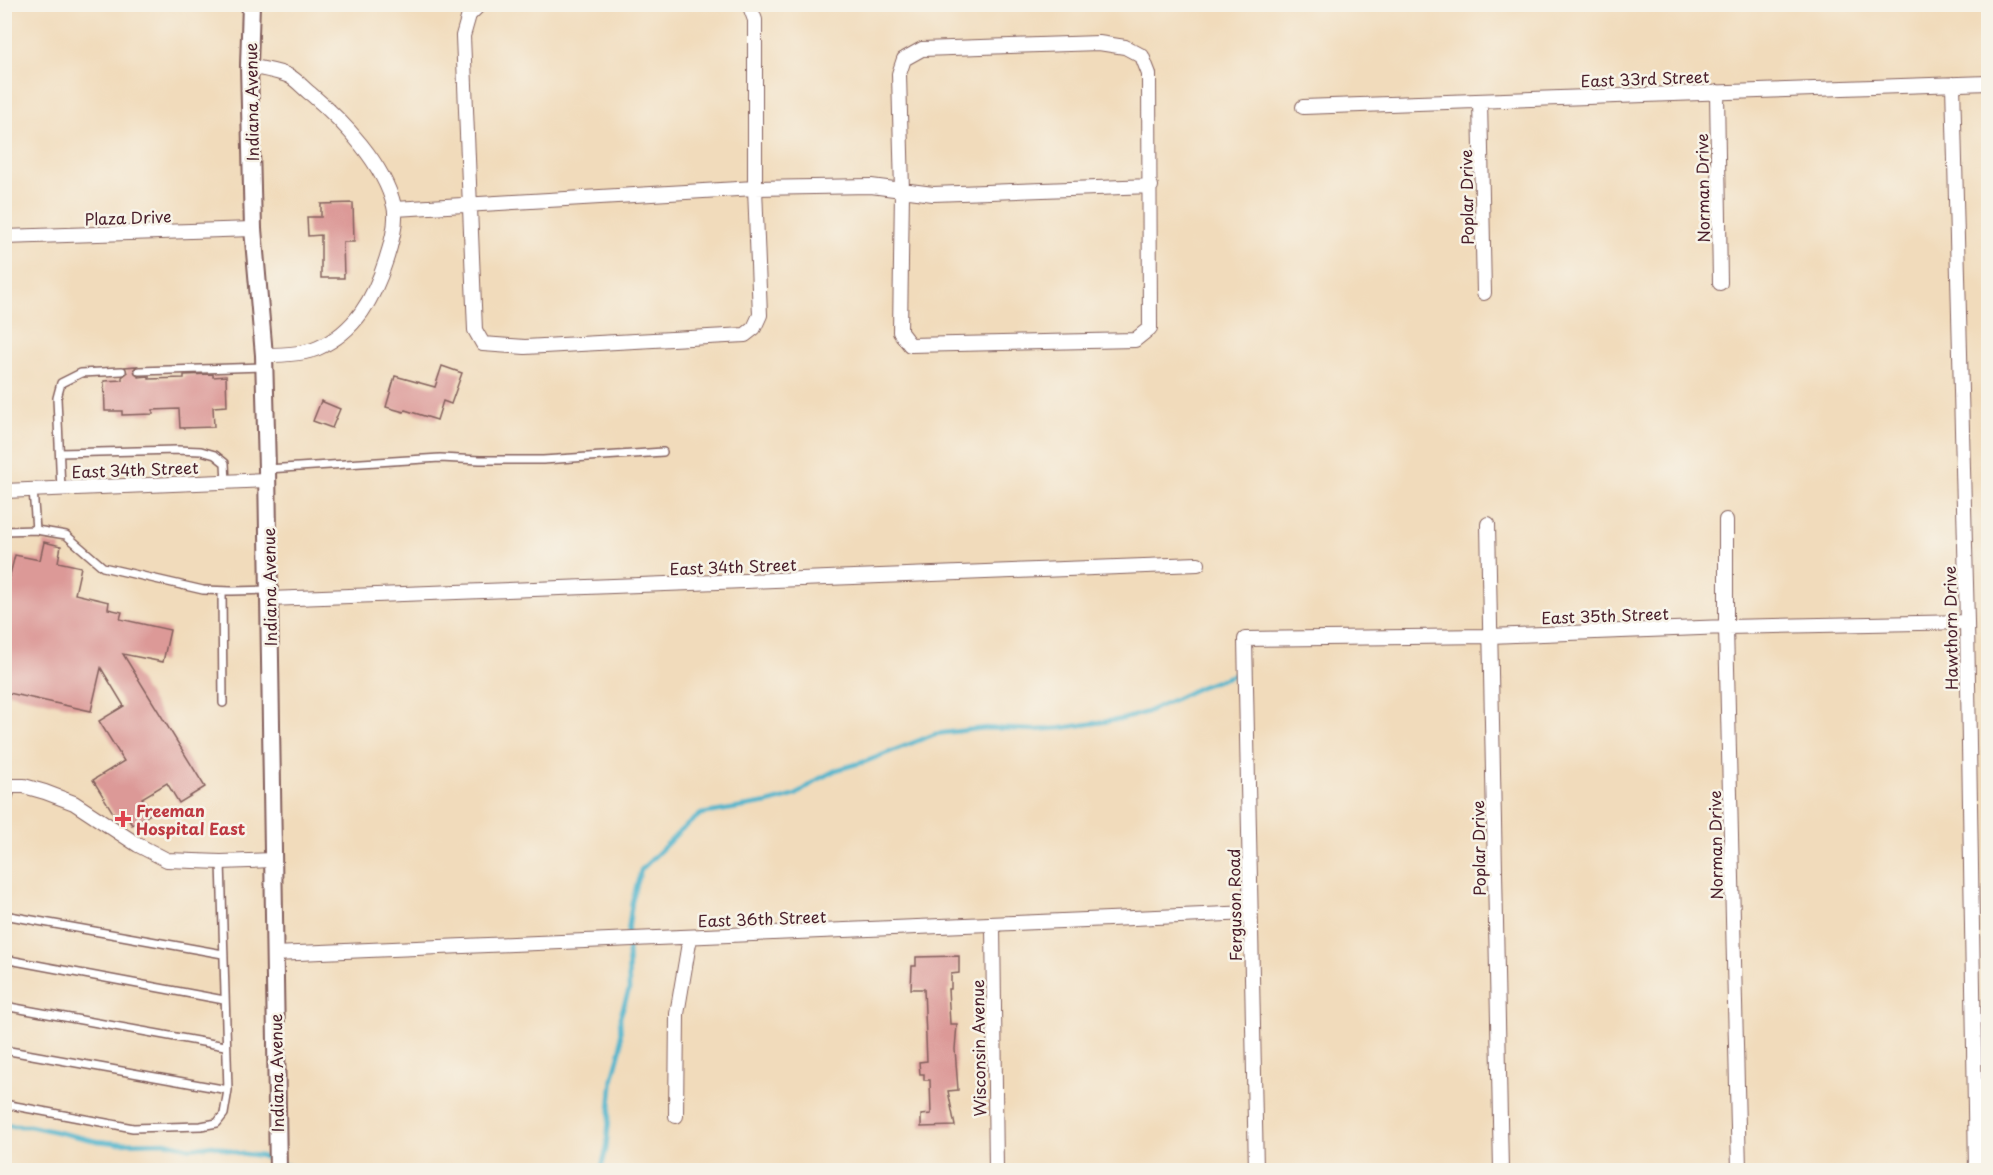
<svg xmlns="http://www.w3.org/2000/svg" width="1993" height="1175" viewBox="0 0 1993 1175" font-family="'Playpen Sans',sans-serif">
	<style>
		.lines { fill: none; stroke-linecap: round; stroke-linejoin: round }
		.stream { stroke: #4db4cc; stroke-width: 4.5 }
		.building { fill: #dc9997 }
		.service-casing { stroke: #84615d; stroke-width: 10 }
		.minor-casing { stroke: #84615d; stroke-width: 16 }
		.tertiary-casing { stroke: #84615d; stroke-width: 20 }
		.service { stroke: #fff; stroke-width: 7 }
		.minor { stroke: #fff; stroke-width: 14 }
		.tertiary { stroke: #fff; stroke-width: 16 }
		.health-dot { fill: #e0444e; stroke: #f7f3e8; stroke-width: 2 }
		.labels { text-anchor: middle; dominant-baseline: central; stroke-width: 5; stroke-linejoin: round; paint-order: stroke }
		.street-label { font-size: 16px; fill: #4a1f2b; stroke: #f7f3e8 }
		.health-label { font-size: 16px; font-weight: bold; fill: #be3a42; stroke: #f7f3e8; text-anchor: start }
	</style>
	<rect width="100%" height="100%" fill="#f7f3e8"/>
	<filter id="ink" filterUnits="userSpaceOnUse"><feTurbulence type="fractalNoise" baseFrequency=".0167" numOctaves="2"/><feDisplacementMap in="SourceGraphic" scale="12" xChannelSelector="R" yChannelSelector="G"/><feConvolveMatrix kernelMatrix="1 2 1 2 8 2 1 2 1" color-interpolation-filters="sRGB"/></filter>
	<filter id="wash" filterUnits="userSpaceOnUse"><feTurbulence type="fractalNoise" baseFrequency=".008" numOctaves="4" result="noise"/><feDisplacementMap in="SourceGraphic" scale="24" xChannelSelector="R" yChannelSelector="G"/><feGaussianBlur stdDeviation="1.35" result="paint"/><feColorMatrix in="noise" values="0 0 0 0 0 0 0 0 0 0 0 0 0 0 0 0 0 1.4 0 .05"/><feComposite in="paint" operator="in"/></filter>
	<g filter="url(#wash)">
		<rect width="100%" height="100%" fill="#f1dbbb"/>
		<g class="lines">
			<path class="stream" d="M4 1123 14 1126H30L97 1141 116 1143 165 1142 191 1148 213 1145 238 1153 261 1156 273 1161
				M281 1164 301 1170
				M601 1170 606 1150 613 1077 621 1048 620 1017 629 990 628 932 632 902 641 870 681 830 701 814 768 803 796 795 817 780 836 770 867 761 935 734 985 728 1035 730 1061 728 1123 719 1147 712 1200 687 1244 671"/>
		</g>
		<g id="blocks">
			<path class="building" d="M353 203 354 242H343L344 278H321V235L308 236 307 217H321V204Z
				M137 366 134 369 135 374 139 377 149 376V379L184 378V375L213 374V377L226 376 227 406 213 407 214 427 180 428 179 409 153 410V414L122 415V411H105L104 381 122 380V377L127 373 125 367Z
				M442 366 462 373 451 404 443 401 437 420 405 410 404 412 386 407 395 376 435 387Z
				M321 401 340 409 332 428 313 421Z
				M44 542 61 546 58 562 81 567 75 594 109 602 108 609 122 612 120 619 170 630 163 662 123 654 205 787 179 803 167 783 142 798 152 813 132 825 123 810 115 816 93 780 124 761 99 721 124 706 101 668 91 711 4 692V598L15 555 40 560Z
				M959 956V973L951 974V989H948L950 1024H957L955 1049 958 1090 948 1091 955 1126 921 1127V1115L931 1114 930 1080H924V1074H920L919 1062 927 1061 924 989H911L912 966H916V957Z"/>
		</g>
	</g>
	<g filter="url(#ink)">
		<use href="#blocks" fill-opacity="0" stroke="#84615d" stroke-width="1.5"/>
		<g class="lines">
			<g class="service-casing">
				<path id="service" d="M139 371 264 367
					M60 453 177 450 201 451 215 455 225 463 226 482
					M267 469 440 458 480 460H543L663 452
					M61 489 57 398 61 383 81 373 122 371
					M36 530 66 535 103 567 203 590 232 591 268 590
					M4 531 36 530 33 489
					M222 591 223 703
					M4 812 12 786
					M4 915 223 954
					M4 959 224 1000
					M4 1006 225 1046
					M4 1050 228 1090
					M4 1104 133 1128 201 1126 217 1123 224 1114 228 1090 221 862"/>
			</g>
			<g class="minor-casing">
				<path id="minor" d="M480 4 469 15 463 36 475 330 483 344 525 347 745 335 754 328 760 315 755 188V20L749 4
					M1099 43 1125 47 1142 56 1149 74 1150 328 1135 340 910 345 900 332 902 191 899 74 904 59 922 49Z
					M249 66C262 69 278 71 289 76 297 80 304 89 311 94 343 121 384 164 394 206 398 222 391 245 386 260 374 298 356 331 318 348 305 354 279 355 264 355
					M1953 84 1967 622 1976 1170
					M1717 92 1720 283
					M1480 101 1484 293
					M1303 107 1988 83
					M395 209 755 188 871 186 933 194 1151 186
					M4 237 253 229
					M4 491 267 480
					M1726 520V627L1739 1170
					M1488 524 1501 1170
					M269 599 1198 564
					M4 786H24L45 792 74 803 138 845 167 860 221 862 273 860
					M993 925 996 1170
					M274 954 1251 913
					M676 1116 677 1014 690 937
					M1256 1170 1245 639 1490 636 1726 627 1967 622"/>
			</g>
			<g class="tertiary-casing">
				<path id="tertiary" d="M251 4 249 66 253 229 264 355 267 469 278 1170"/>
			</g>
			<use href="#service" class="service"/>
			<use href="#minor" class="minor"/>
			<use href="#tertiary" class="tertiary"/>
		</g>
	</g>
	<path class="health-dot" d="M120 810h6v6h6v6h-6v6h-6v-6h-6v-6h6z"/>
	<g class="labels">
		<g class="street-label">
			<text transform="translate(1645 78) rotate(-2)">East 33rd Street</text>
			<text transform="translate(251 102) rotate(-91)">Indiana Avenue</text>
			<text transform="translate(1702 188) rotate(-91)">Norman Drive</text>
			<text transform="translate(1466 197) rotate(-91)">Poplar Drive</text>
			<text transform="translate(128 217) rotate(-2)">Plaza Drive</text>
			<text transform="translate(135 469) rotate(-2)">East 34th Street</text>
			<text transform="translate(733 566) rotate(-2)">East 34th Street</text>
			<text transform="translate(269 587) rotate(-91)">Indiana Avenue</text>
			<text transform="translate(1605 615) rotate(-2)">East 35th Street</text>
			<text transform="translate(1950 628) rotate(-91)">Hawthorn Drive</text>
			<text transform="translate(1715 845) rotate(-91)">Norman Drive</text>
			<text transform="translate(1478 848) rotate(-91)">Poplar Drive</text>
			<text transform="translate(1234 905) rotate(-91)">Ferguson Road</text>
			<text transform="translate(762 918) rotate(-2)">East 36th Street</text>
			<text transform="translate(978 1048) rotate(-91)">Wisconsin Avenue</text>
			<text transform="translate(276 1073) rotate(-91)">Indiana Avenue</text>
		</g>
		<g class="health-label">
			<text x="136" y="810">Freeman<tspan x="136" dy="18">Hospital East</tspan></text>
		</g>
	</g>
	<rect width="1993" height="1175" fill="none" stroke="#f7f3e8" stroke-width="24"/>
</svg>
